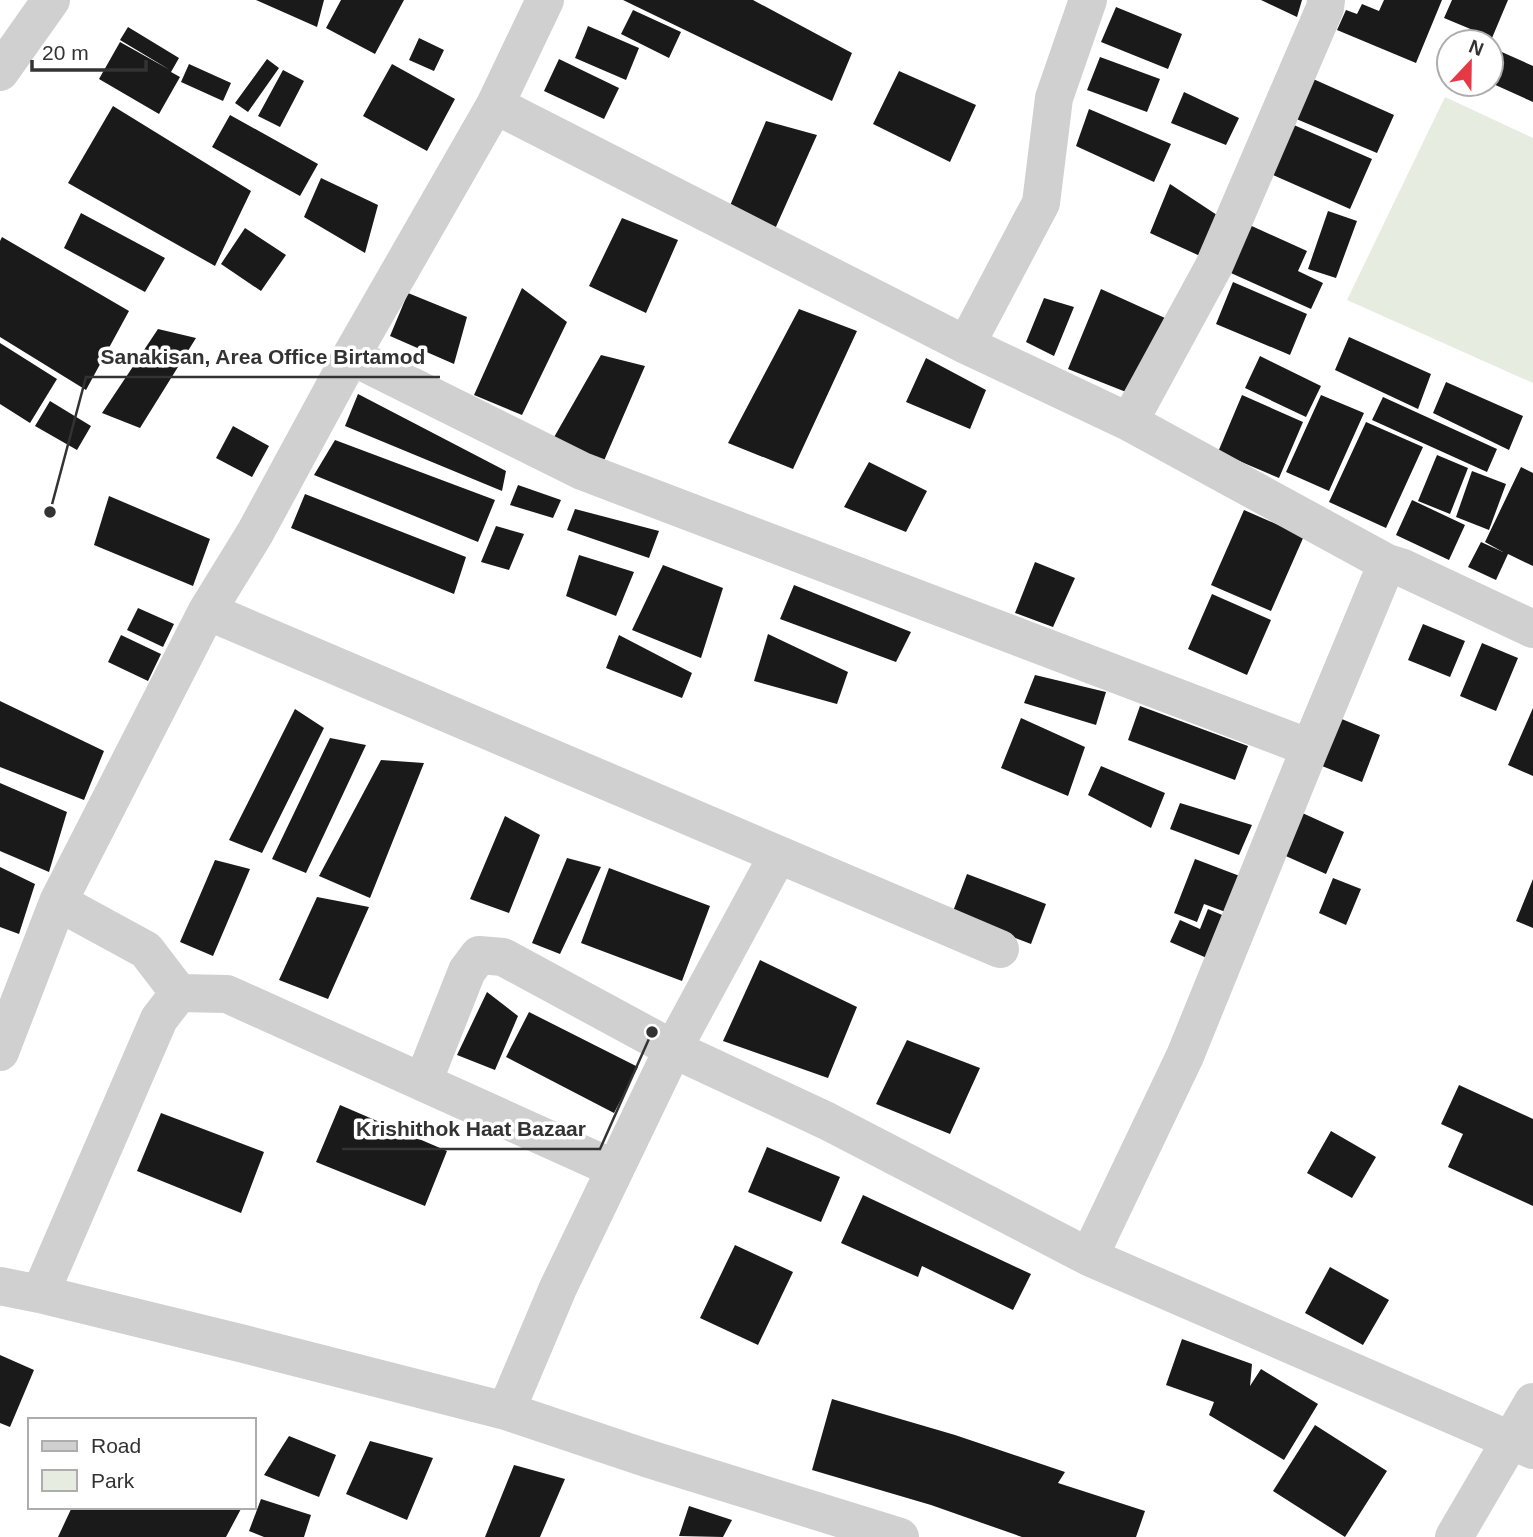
<svg xmlns="http://www.w3.org/2000/svg" width="1533" height="1537" viewBox="0 0 1533 1537" font-family="Arial,sans-serif">
	<style>
		.green { fill: #e6ecdf }
		.building { fill: #1a1a1a }
		.lines { fill: none; stroke-linecap: round; stroke-linejoin: round }
		.minor { stroke: #d0d0d0; stroke-width: 38 }
		.leader { fill: none; stroke: #333; stroke-width: 2.5 }
		.callout-dot { fill: #333; stroke: #fff; stroke-width: 2.5 }
		.callout-label { font-size: 21px; text-anchor: middle; font-weight: bold; fill: #333; stroke: #fff; stroke-width: 7; stroke-linejoin: round; paint-order: stroke }
	</style>
	<rect width="100%" height="100%" fill="#fff"/>
	<path class="green" d="M1445 97 1533 138V383L1347 300Z"/>
	<path class="building" d="M256 0H324L317 27Z
		M341 0H404L375 54 326 28Z
		M623 0H753L852 53 832 101Z
		M1261 0H1302L1297 17Z
		M1384 0H1442L1416 63 1337 30 1346 10 1357 14 1362 4 1379 11Z
		M1452 0H1508L1492 38 1444 18Z
		M1116 7 1182 34 1168 69 1101 42Z
		M633 10 681 32 669 58 621 34Z
		M588 26 639 48 626 80 575 58Z
		M128 27 179 58 171 72 180 77 159 114 99 79 120 42 170 70 120 40Z
		M419 38 444 50 434 71 409 60Z
		M1495 49 1533 66V102L1491 83V57Z
		M1100 57 1160 79 1147 112 1087 90Z
		M267 59 279 68 248 112 235 103Z
		M559 59 619 88 604 119 544 91Z
		M189 64 231 83 223 101 181 82Z
		M392 64 455 99 427 151 363 116Z
		M283 70 304 81 280 127 258 116Z
		M899 71 976 105 950 162 873 124Z
		M1311 78 1394 115 1377 153 1294 118Z
		M1184 92 1239 118 1226 145 1171 123Z
		M113 106 251 191 215 266 68 183Z
		M1089 109 1171 144 1154 182 1076 146Z
		M230 115 318 164 300 196 212 147Z
		M766 121 817 135 775 229 729 208Z
		M1287 122 1372 159 1350 209 1273 175Z
		M321 178 378 205 365 253 304 217Z
		M1170 184 1217 215 1200 256 1150 233Z
		M1328 211 1357 221 1336 278 1308 269Z
		M81 213 165 258 145 292 64 248Z
		M622 218 678 240 646 313 589 286Z
		M1243 222 1307 251 1298 271 1323 283 1311 309 1222 269Z
		M245 228 286 255 261 291 221 264Z
		M2 237 129 311 86 390 0 337V241Z
		M1233 282 1307 314 1290 355 1216 324Z
		M522 288 567 322 522 415 474 395Z
		M1101 289 1165 318 1131 394 1068 369Z
		M408 293 467 317 454 364 390 336Z
		M1044 298 1074 307 1054 356 1026 342Z
		M799 309 857 331 793 469 728 443Z
		M158 329 196 338 140 428 102 413Z
		M1349 337 1431 374 1418 409 1335 370Z
		M0 343 57 379 30 423 0 404Z
		M601 355 645 366 603 463 553 439Z
		M1260 356 1321 386 1306 417 1245 388Z
		M926 358 986 390 970 429 906 402Z
		M1446 382 1523 416 1509 450 1433 413Z
		M358 394 506 471 502 491 345 426Z
		M1242 395 1303 422 1279 478 1218 452Z
		M1321 395 1364 413 1329 491 1286 472Z
		M1383 397 1497 449 1487 472 1372 420Z
		M50 401 91 426 77 450 35 426Z
		M1366 422 1423 447 1386 528 1329 502Z
		M233 426 269 446 252 477 216 458Z
		M335 440 495 500 478 542 314 475Z
		M1437 455 1468 468 1450 514 1418 501Z
		M869 462 927 491 906 532 844 507Z
		M1521 467 1533 473V566L1508 554 1496 580 1468 567 1481 542 1503 552 1485 542Z
		M1472 471 1506 484 1489 530 1456 517Z
		M518 485 561 500 553 518 510 505Z
		M305 494 466 557 454 594 291 528Z
		M109 496 210 539 193 586 94 545Z
		M1412 500 1465 525 1449 560 1396 535Z
		M575 509 659 531 649 558 567 530Z
		M1244 510 1304 536 1271 611 1211 585Z
		M496 526 524 534 509 570 481 562Z
		M579 555 634 572 616 616 566 596Z
		M1035 562 1075 578 1053 627 1015 613Z
		M663 565 723 588 701 658 632 630Z
		M794 585 911 632 896 662 780 619Z
		M1212 594 1271 620 1247 675 1188 649Z
		M138 608 174 624 163 647 127 630Z
		M1423 624 1465 641 1450 677 1408 660Z
		M768 634 848 672 837 704 754 681Z
		M121 635 161 654 148 681 108 662Z
		M619 635 692 673 682 698 606 668Z
		M1482 643 1518 658 1496 711 1460 696Z
		M1035 675 1106 692 1096 725 1024 703Z
		M0 701 104 751 84 800 0 767Z
		M1140 706 1248 746 1235 780 1128 740Z
		M1533 708V776L1508 765Z
		M295 709 324 728 262 853 229 840Z
		M1337 717 1380 735 1362 782 1317 764Z
		M1021 718 1085 747 1068 796 1001 768Z
		M330 738 366 745 306 873 272 859Z
		M381 760 424 763 370 898 319 876Z
		M1101 766 1165 793 1151 828 1088 795Z
		M0 783 67 812 49 872 0 851Z
		M1180 803 1252 825 1239 855 1170 829Z
		M1298 811 1344 832 1326 874 1279 853Z
		M505 816 540 835 509 913 470 899Z
		M567 858 601 867 560 954 532 943Z
		M1195 859 1245 878 1231 914 1204 904 1197 922 1174 913Z
		M215 860 250 869 213 956 180 942Z
		M0 867 35 884 19 934 0 927Z
		M609 868 710 906 682 981 581 943Z
		M967 874 1046 904 1031 944 952 914Z
		M1333 878 1361 889 1346 925 1319 913Z
		M1533 879V928L1516 921Z
		M317 897 369 907 328 999 279 980Z
		M1208 909 1234 920 1216 962 1170 942 1180 920 1200 929Z
		M760 960 857 1007 828 1078 723 1041Z
		M487 992 518 1016 495 1070 457 1055Z
		M529 1012 638 1067 614 1113 506 1057Z
		M907 1040 980 1068 950 1134 876 1104Z
		M1459 1085 1533 1119V1206L1448 1167 1463 1134 1441 1124Z
		M340 1105 447 1151 425 1206 316 1162Z
		M161 1113 264 1152 241 1213 137 1171Z
		M1331 1131 1376 1157 1352 1198 1307 1173Z
		M767 1147 840 1177 821 1222 748 1192Z
		M863 1195 1031 1274 1013 1310 922 1266 918 1277 841 1243Z
		M735 1245 793 1272 758 1345 700 1318Z
		M1330 1267 1389 1300 1363 1345 1305 1313Z
		M1182 1339 1252 1364 1250 1386 1261 1369 1318 1404 1284 1460 1209 1415 1214 1402 1166 1385Z
		M0 1355 34 1370 10 1427 0 1423Z
		M832 1399 955 1435 1065 1472 1058 1483 1145 1511 1136 1537H1022L931 1505 812 1470Z
		M1315 1425 1387 1471 1345 1537 1273 1491Z
		M289 1436 336 1455 319 1497 264 1475Z
		M370 1441 433 1458 407 1520 346 1494Z
		M514 1465 565 1479 540 1537H485Z
		M261 1499 311 1515 304 1537H264L249 1531Z
		M689 1506 732 1520 723 1537 679 1536Z
		M72 1507H242L226 1537H58Z"/>
	<g class="lines">
		<path class="minor" d="M0 72 51 0
			M495 105 966 345 1129 422 1387 563 1403 568 1533 629
			M966 345 1041 203 1054 98 1088 0
			M351 356 582 471 1310 748
			M1129 422 1214 266 1325 8 1326 0
			M207 611 1000 949
			M58 902 146 950 179 993
			M0 1052 58 902 207 611 255 533 351 356 495 105 545 0
			M423 1082 467 971 479 955 503 957 673 1049 827 1121 1089 1257 1533 1450
			M1089 1257 1185 1056 1310 748 1387 563
			M0 1286 40 1294 244 1344 506 1411 646 1458 900 1537
			M40 1294 159 1019 179 993 227 994 615 1169
			M506 1411 558 1288 673 1049 778 855
			M1454 1537 1533 1402"/>
	</g>
	<path class="leader" d="M50 512L86 377H440M652 1032L600 1149H342"/>
	<g class="callout-dot">
		<circle cx="50" cy="512" r="7"/>
		<circle cx="652" cy="1032" r="7"/>
	</g>
	<g class="callout-label">
		<text x="263" y="364">Sanakisan, Area Office Birtamod</text>
		<text x="471" y="1136">Krishithok Haat Bazaar</text>
	</g>
	<rect x="28" y="1418" width="228" height="91" fill="#ffffff" stroke="#adadad" stroke-width="2"/>
	<rect x="42" y="1441" width="35" height="10" fill="#d0d0d0" stroke="#adadad" stroke-width="2"/>
	<text x="91" y="1453" font-size="21" fill="#333333">Road</text>
	<rect x="42" y="1470" width="35" height="21" fill="#e6ecdf" stroke="#adadad" stroke-width="2"/>
	<text x="91" y="1488" font-size="21" fill="#333333">Park</text>
	<g transform="translate(1470 63) rotate(22)"><circle r="33" fill="#ffffff" stroke="#adadad" stroke-width="2"/>
	<path d="M0-5L12 26L0 18L-12 26Z" fill="#e63946"/>
	<text y="-10" font-size="19" font-weight="bold" text-anchor="middle" fill="#333333">N</text>
	</g>
	<path d="M32 60v10h114v-10" fill="none" stroke="#333333" stroke-width="3.5"/>
	<text x="42" y="60" font-size="21" fill="#333333" stroke="#ffffff" stroke-width="5" paint-order="stroke">20 m</text>
</svg>
